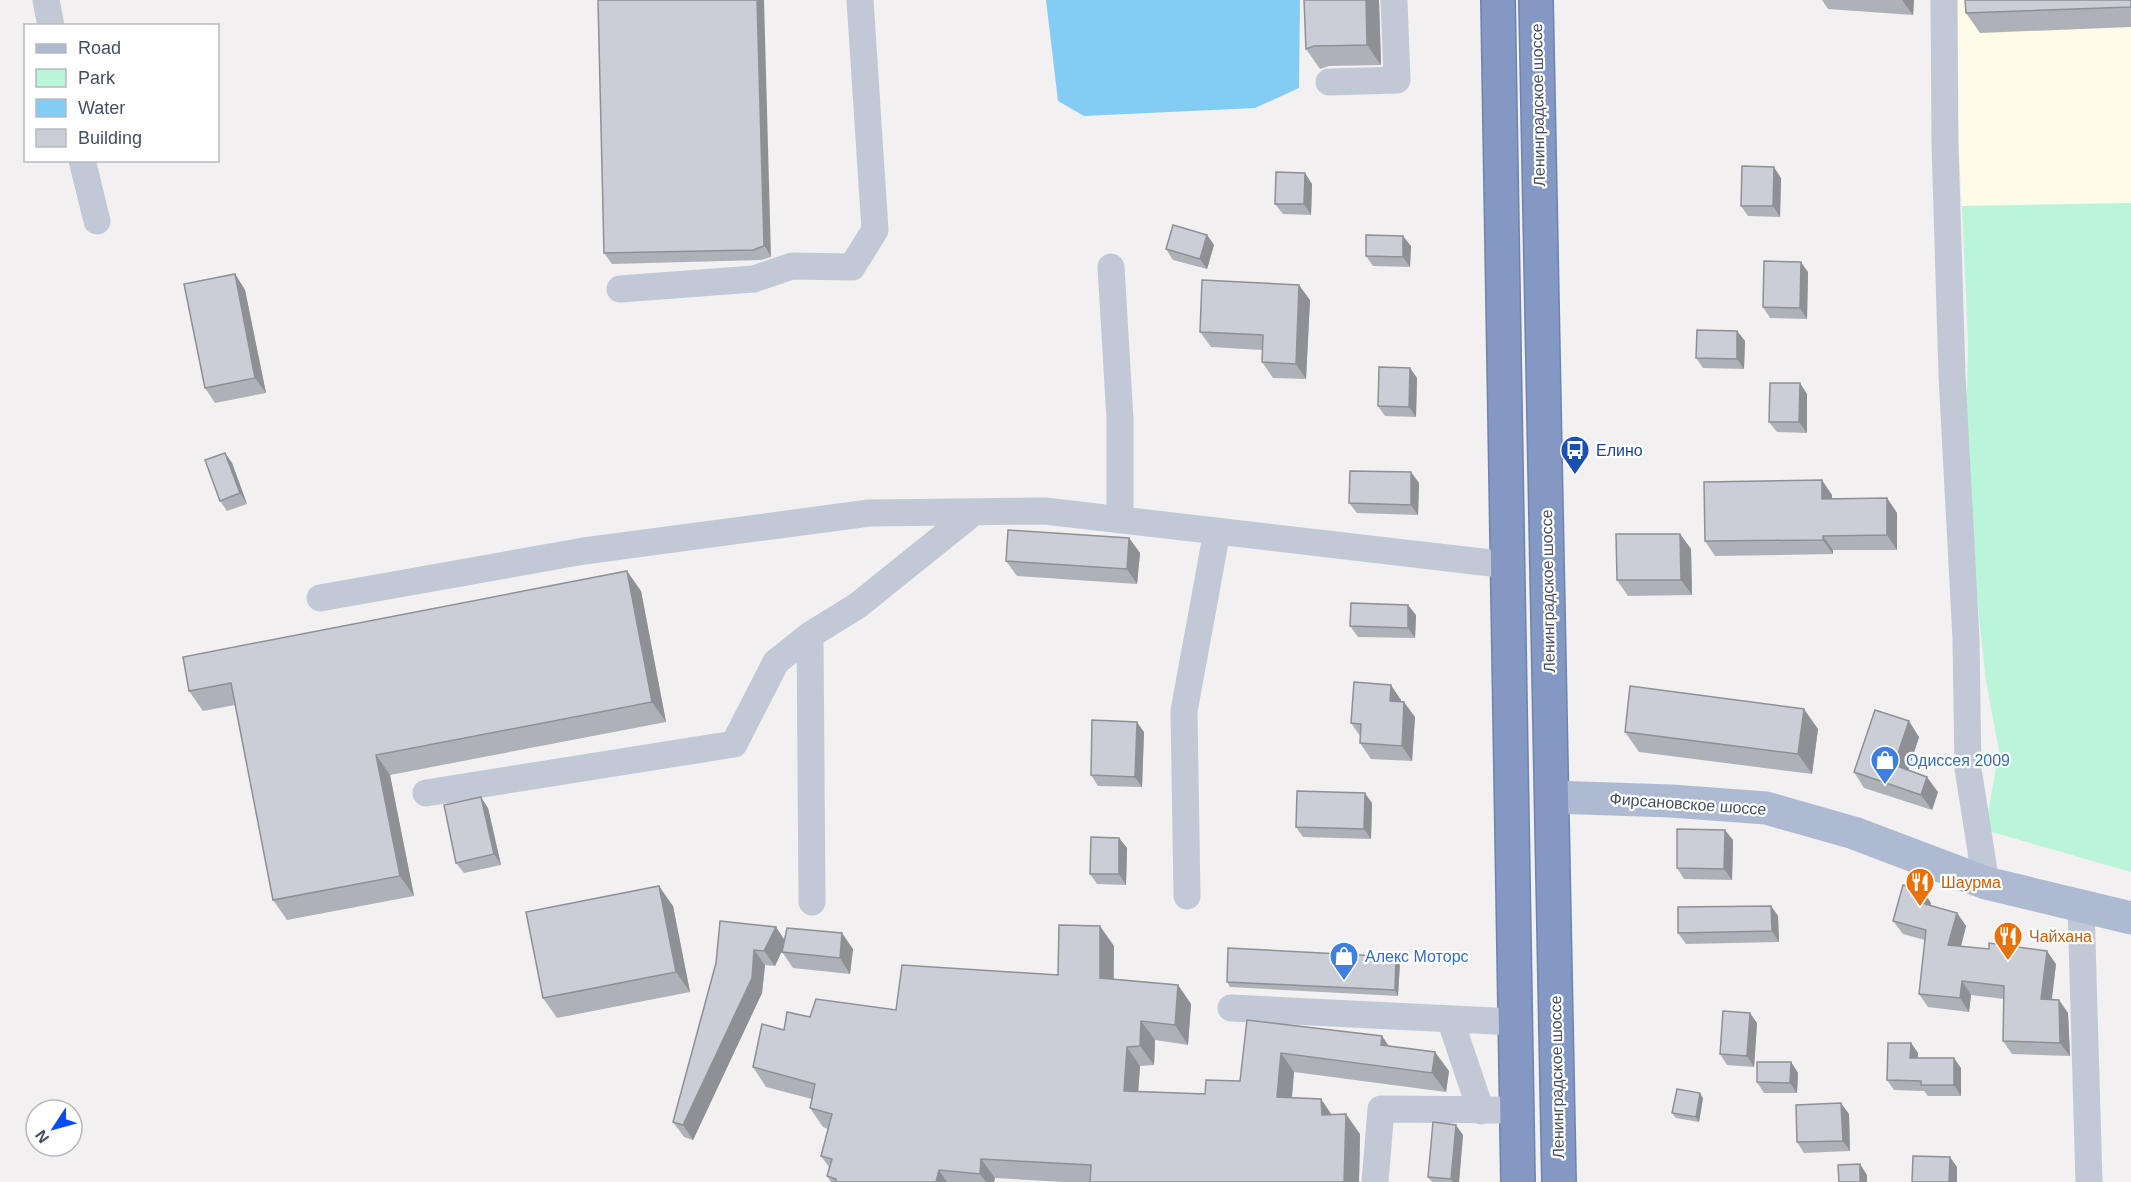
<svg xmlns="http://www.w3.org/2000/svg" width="2131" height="1182" viewBox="0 0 2131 1182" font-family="Helvetica,sans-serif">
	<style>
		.commercial { fill: #fefbe8 }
		.green { fill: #baf4d9 }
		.water { fill: #83cdf5 }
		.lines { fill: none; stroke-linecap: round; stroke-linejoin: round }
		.highway-casing { stroke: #6e84af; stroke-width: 36 }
		.minor { stroke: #c2c9d6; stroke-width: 27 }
		.major { stroke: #adbad1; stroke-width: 33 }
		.highway { stroke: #8399c3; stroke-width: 33 }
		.wall { fill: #afb1b8 }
		.shaded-wall { fill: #8e9096 }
		.building { fill: #cbced6; stroke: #8e9096; stroke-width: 1.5 }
		.labels { text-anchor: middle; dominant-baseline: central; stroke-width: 4.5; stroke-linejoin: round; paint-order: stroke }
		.street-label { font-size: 16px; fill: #464f5f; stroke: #fff }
		.transit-label { font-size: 16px; fill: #164399; stroke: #fff; text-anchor: start }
		.shop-label { font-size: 16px; fill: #366cbe; stroke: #fff; text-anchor: start }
		.food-label { font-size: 16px; fill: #c56008; stroke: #fff; text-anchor: start }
	</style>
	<rect width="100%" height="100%" fill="#f2f0f0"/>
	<path class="commercial" d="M1951 0H2131V203L1962 206Z"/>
	<path class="green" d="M2131 203V872L1985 830 1999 751 1986 681 1965 485 1968 343 1962 206Z"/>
	<path class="water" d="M1046 0H1300L1299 88 1255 108 1084 116 1058 101Z"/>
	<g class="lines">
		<g class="highway-casing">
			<path id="highway" d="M1498 0 1518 1182
				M1536 0 1559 1182"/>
		</g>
		<path class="minor" d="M46 0 51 26
			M1944 0 1945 145 1952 375 1966 639 1968 769 1986 883
			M1329 82 1397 80 1394 0
			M82 160 97 221
			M1111 267 1120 419V520
			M620 289 754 279 792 266 852 267 875 230 860 0
			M320 598 584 551 869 513 1045 511 1508 565
			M426 793 734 744 776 662 810 635
			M1187 896 1184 711 1217 531
			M812 902 810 635 857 606 974 512
			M2081 906 2089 1182
			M1231 1008 1515 1022
			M1450 1019 1481 1111
			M1375 1182 1381 1109 1517 1110"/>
		<path class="major" d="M1552 797 1671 801 1766 808 1854 833 1986 883 2131 918"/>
		<use href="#highway" class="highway"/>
	</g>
	<path class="wall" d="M598 0 771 257 761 260 612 264 604 253Z
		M1304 0H1379L1381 65 1329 66 1320 69 1306 49Z
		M1822 0H1914L1913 15 1828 9Z
		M2131 0V27L1980 33 1966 13Z
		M1781 178 1780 217 1748 216 1741 206Z
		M1312 184 1311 215 1283 214 1275 204Z
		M1207 235 1214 245 1207 269 1173 260 1166 249Z
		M1411 246 1410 267 1373 266 1366 256Z
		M1808 272 1807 319 1770 318 1763 307Z
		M235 274 245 290 266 393 215 403 205 388Z
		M1310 300 1306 379 1273 378 1262 362V350L1211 347 1200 332Z
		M1737 331 1745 341 1744 369 1703 368 1696 358Z
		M1410 368 1417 378 1416 417 1385 416 1378 406Z
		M1807 394V433L1777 432 1769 422Z
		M225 453 232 463 247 504 227 511 220 501Z
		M1419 483 1418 515 1357 513 1349 503Z
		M1832 495V499L1887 498 1897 513V550H1833V554L1715 556 1705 541Z
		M1680 534 1691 549 1692 595 1628 596 1617 580Z
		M1129 538 1140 553 1137 584 1017 576 1006 561Z
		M641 591 666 722 390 775 414 896 287 920 273 900 235 705 203 711 189 691Z
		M1416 615 1415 638 1358 637 1350 626Z
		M1401 700V702L1415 717 1412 761 1371 759 1360 743V736L1351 723Z
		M1818 729 1812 774 1639 752 1625 732Z
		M1144 732 1142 787 1098 786 1091 775Z
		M1919 737 1908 770 1938 792 1932 810 1864 788 1854 772Z
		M1372 803 1371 839 1303 837 1296 827Z
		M488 808 501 865 464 873 456 863Z
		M1119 838 1127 848 1126 885 1097 884 1090 874Z
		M1733 840 1732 880 1684 879 1677 868Z
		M1922 890 1931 903 1930 906 1957 913 1966 926 1961 946 2056 964 2052 999 2059 1000 2068 1013 2070 1056 2012 1054 2003 1041 2004 999 1971 995 1969 1012 1928 1007 1919 994 1925 940 1903 934 1893 921Z
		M673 906 690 992 557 1018 543 998Z
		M1771 906 1778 916 1779 942 1686 944 1678 933Z
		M785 940 853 949 850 974 793 968 782 952V951L775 966 765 965 762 993 693 1140 684 1137 673 1122 716 963Z
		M1114 946V979L1178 985 1191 1004 1188 1045 1155 1040 1154 1065 1140 1066 1138 1091 1205 1094 1240 1081 1247 1020 1382 1036 1389 1046 1449 1071 1446 1092 1294 1072 1292 1098 1331 1115 1360 1134 1359 1182H1064L995 1178 994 1182H831L827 1176 829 1167 821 1156 828 1129 823 1127 810 1108 812 1099 766 1087 753 1067 784 1030 810 1017 896 1010 1058 975Z
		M1400 962 1398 996 1230 987 1227 982Z
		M1757 1023 1754 1067 1727 1065 1720 1054Z
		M1911 1043 1918 1053V1058L1961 1068V1096H1928L1924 1091 1894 1090 1887 1080Z
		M1791 1062 1798 1073 1797 1093H1764L1757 1082Z
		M1703 1098 1699 1122 1676 1118 1672 1113Z
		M1849 1114 1850 1151 1804 1153 1797 1142Z
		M1463 1135 1459 1182H1432L1428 1177Z"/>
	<path class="shaded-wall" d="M757 0H764L771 257 764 246Z
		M1366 0H1379L1381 65 1367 45Z
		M1902 0H1914L1913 15Z
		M1774 167 1781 178 1780 217 1773 206Z
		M1305 173 1312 184 1311 215 1304 204Z
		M1207 235 1214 245 1207 269 1200 259Z
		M1403 236 1411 246 1410 267 1403 257Z
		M1801 262 1808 272 1807 319 1800 308Z
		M235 274 245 290 266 393 255 378Z
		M1299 285 1310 300 1306 379 1296 364Z
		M1737 331 1745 341 1744 369 1737 359Z
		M1410 368 1417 378 1416 417 1409 407Z
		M1800 383 1807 394V433L1799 422Z
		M225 453 232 463 247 504 240 493Z
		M1411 472 1419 483 1418 515 1411 505Z
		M1822 480 1832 495V513L1822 499Z
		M1887 498 1897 513V550L1887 535Z
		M1680 534 1691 549 1692 595 1681 580Z
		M1823 536 1833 550V554L1823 540Z
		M1129 538 1140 553 1137 584 1127 569Z
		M627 571 641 591 666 722 652 702Z
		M1408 605 1416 615 1415 638 1408 628Z
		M1391 685 1401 700 1400 716 1390 701Z
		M1404 702 1415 717 1412 761 1402 746Z
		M1804 709 1818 729 1812 774 1798 754Z
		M1909 721 1919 737 1905 781 1894 765Z
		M1137 722 1144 732 1142 787 1135 777Z
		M376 755 390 775 414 896 400 876Z
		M1927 777 1938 792 1932 810 1921 795Z
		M1365 793 1372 803 1371 839 1364 829Z
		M481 797 488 808 501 865 494 854Z
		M1725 830 1733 840 1732 880 1724 869Z
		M1119 838 1127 848 1126 885 1119 874Z
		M659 886 673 906 690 992 676 972Z
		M1922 890 1931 903 1928 916 1918 902Z
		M1771 906 1778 916 1779 942 1772 931Z
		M1957 913 1966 926 1958 958 1948 945Z
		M1100 926 1114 946 1113 998 1100 978Z
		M776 927 786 942 775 966 764 951Z
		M842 933 853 949 850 974 840 958Z
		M754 950 765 965 762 993 693 1140 683 1125Z
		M2047 951 2056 964 2050 1012 2041 999Z
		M1396 957 1400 962 1398 996 1395 990Z
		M1962 981 1971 995 1969 1012 1960 998Z
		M1178 985 1191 1004 1188 1045 1175 1025Z
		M2059 1000 2068 1013 2070 1056 2060 1043Z
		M1750 1013 1757 1023 1754 1067 1747 1056Z
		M1141 1021 1155 1040 1154 1065 1140 1046Z
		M1382 1036 1395 1056 1381 1045Z
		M1911 1043 1918 1053 1917 1069 1910 1058Z
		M1127 1047 1140 1066 1137 1110 1124 1091Z
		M1435 1052 1449 1071 1446 1092 1432 1073Z
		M1281 1053 1294 1072 1290 1116 1277 1097Z
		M1954 1058 1961 1068V1096L1954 1085Z
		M1791 1062 1798 1073 1797 1093 1790 1083Z
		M1700 1093 1703 1098 1699 1122 1696 1117Z
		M1321 1099 1334 1118 1322 1115Z
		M1841 1103 1849 1114 1850 1151 1843 1141Z
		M1346 1114 1360 1134 1359 1182H1344Z
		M1456 1125 1463 1135 1459 1182H1453L1451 1179Z
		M1950 1157 1957 1167V1182H1949Z
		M981 1159 995 1178 994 1182H986L980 1174Z
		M1860 1164 1867 1175V1182H1860Z
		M939 1170 947 1182H936Z"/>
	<path class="building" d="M598 0H757L764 246 753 250 604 253Z
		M1304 0H1366L1367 45 1314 46 1306 49Z
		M1965 0H2131V7L1966 13Z
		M1742 166 1774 167 1773 206H1741Z
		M1276 172 1305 173 1304 204H1275Z
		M1173 225 1207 235 1200 259 1166 249Z
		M1366 235 1403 236V257L1366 256Z
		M1764 261 1801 262 1800 308 1763 307Z
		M235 274 255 378 205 388 184 284Z
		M1202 280 1299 285 1296 364 1262 362 1263 335 1200 332Z
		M1697 330 1737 331V359L1696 358Z
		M1379 367 1410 368 1409 407 1378 406Z
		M1770 383H1800L1799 422H1769Z
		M225 453 240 493 220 501 205 460Z
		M1350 471 1411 472V505L1349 503Z
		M1822 480V499L1887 498V535L1823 536V540L1705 541 1704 482Z
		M1008 530 1129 538 1127 569 1006 561Z
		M1616 534H1680L1681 580H1617Z
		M627 571 652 702 376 755 400 876 273 900 231 683 189 691 183 657Z
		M1351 603 1408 605V628L1350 626Z
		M1354 682 1391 685 1390 701 1404 702 1402 746 1360 743 1361 724 1351 723Z
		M1630 686 1804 709 1798 754 1625 732Z
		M1875 710 1909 721 1894 765 1927 777 1921 795 1854 772Z
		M1092 720 1137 722 1135 777 1091 775Z
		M1297 791 1365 793 1364 829 1296 827Z
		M481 797 494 854 456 863 444 805Z
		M1677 829 1725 830 1724 869 1677 868Z
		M1091 837 1119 838V874H1090Z
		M1903 885 1922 890 1918 902 1957 913 1948 945 1989 949V943L2047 951 2041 999 2059 1000 2060 1043 2003 1041 2004 986 1962 981 1960 998 1919 994 1926 930 1893 921Z
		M659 886 676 972 543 998 526 912Z
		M1771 906 1772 931 1678 933V907Z
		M720 921 776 927 764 951 754 950 752 978 683 1125 673 1122 716 963Z
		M1059 925 1100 926V978L1178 985 1175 1025 1141 1021 1140 1046 1127 1047 1124 1091 1205 1094 1206 1080 1240 1081 1247 1020 1382 1036 1381 1045 1435 1052 1432 1073 1281 1053 1277 1097 1321 1099 1322 1115 1346 1114 1344 1182H1090L1091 1165 981 1159 980 1174 939 1170 936 1182H836V1179L827 1176 832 1159 821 1156 832 1114 810 1108 815 1084 753 1067 762 1024 784 1030 787 1012 810 1017 816 999 896 1010 902 965 1058 975Z
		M787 928 842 933 840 958 782 952Z
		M1228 948 1396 957 1395 990 1227 982Z
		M1723 1011 1750 1013 1747 1056 1720 1054Z
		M1888 1043H1911L1910 1058H1954V1085H1921V1081L1887 1080Z
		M1757 1062H1791L1790 1083 1757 1082Z
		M1677 1089 1700 1093 1696 1117 1672 1113Z
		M1841 1103 1843 1141 1797 1142 1796 1105Z
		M1433 1122 1456 1125 1451 1179 1428 1177Z
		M1913 1156 1950 1157 1949 1182H1912Z
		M1860 1164V1182H1839L1838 1165Z"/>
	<defs>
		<g id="bus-pin" transform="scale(1.5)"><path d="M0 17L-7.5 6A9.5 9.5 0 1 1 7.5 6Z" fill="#1a4fb4" stroke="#fff"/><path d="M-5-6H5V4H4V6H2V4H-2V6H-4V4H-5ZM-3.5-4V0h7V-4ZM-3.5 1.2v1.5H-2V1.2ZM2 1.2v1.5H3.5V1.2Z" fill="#fff"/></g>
		<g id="shop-pin" transform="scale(1.5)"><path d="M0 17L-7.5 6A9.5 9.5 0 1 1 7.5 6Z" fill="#3f7fe0" stroke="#fff"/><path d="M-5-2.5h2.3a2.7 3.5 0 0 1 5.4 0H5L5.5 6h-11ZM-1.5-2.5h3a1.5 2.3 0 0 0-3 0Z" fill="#fff"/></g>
		<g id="restaurant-pin" transform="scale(1.5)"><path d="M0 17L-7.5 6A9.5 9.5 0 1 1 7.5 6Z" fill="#e8710a" stroke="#fff"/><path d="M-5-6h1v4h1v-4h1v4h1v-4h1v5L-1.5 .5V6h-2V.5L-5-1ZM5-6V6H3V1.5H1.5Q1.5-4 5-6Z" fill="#fff"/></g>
	</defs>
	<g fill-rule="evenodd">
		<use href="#bus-pin" x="1575" y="450"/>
		<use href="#shop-pin" x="1885" y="760"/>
		<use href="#restaurant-pin" x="1920" y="882"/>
		<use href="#restaurant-pin" x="2008" y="936"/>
		<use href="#shop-pin" x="1344" y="956"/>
	</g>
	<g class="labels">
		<g class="street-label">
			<text transform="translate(1538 105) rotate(-91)">Ленинградское шоссе</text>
			<text transform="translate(1548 591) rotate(-91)">Ленинградское шоссе</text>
			<text transform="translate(1688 804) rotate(4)">Фирсановское шоссе</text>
			<text transform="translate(1557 1077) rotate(-91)">Ленинградское шоссе</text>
		</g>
		<g class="transit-label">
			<text x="1596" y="450">Елино</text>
		</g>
		<g class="shop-label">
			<text x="1906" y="760">Одиссея 2009</text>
			<text x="1365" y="956">Алекс Моторс</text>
		</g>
		<g class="food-label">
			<text x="1941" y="882">Шаурма</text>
			<text x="2029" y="936">Чайхана</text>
		</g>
	</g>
	<rect x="24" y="24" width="195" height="138" fill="#ffffff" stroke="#b5b9bf" stroke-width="1.5"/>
	<rect x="36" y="44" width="30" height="9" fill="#adbad1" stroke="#b5b9bf" stroke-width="1.5"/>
	<text x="78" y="54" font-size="18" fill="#464f5f">Road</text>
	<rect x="36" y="69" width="30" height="18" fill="#baf4d9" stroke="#b5b9bf" stroke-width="1.5"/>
	<text x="78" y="84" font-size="18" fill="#464f5f">Park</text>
	<rect x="36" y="99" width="30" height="18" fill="#83cdf5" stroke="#b5b9bf" stroke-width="1.5"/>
	<text x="78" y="114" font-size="18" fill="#464f5f">Water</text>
	<rect x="36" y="129" width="30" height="18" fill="#cbced6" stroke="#b5b9bf" stroke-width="1.5"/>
	<text x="78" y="144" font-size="18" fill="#464f5f">Building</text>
	<g transform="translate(54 1128) rotate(234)"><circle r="28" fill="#ffffff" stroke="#b5b9bf" stroke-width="1.5"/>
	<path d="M0-4.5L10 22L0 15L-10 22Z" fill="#074cf5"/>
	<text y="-9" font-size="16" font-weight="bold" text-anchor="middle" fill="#464f5f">N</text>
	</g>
</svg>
